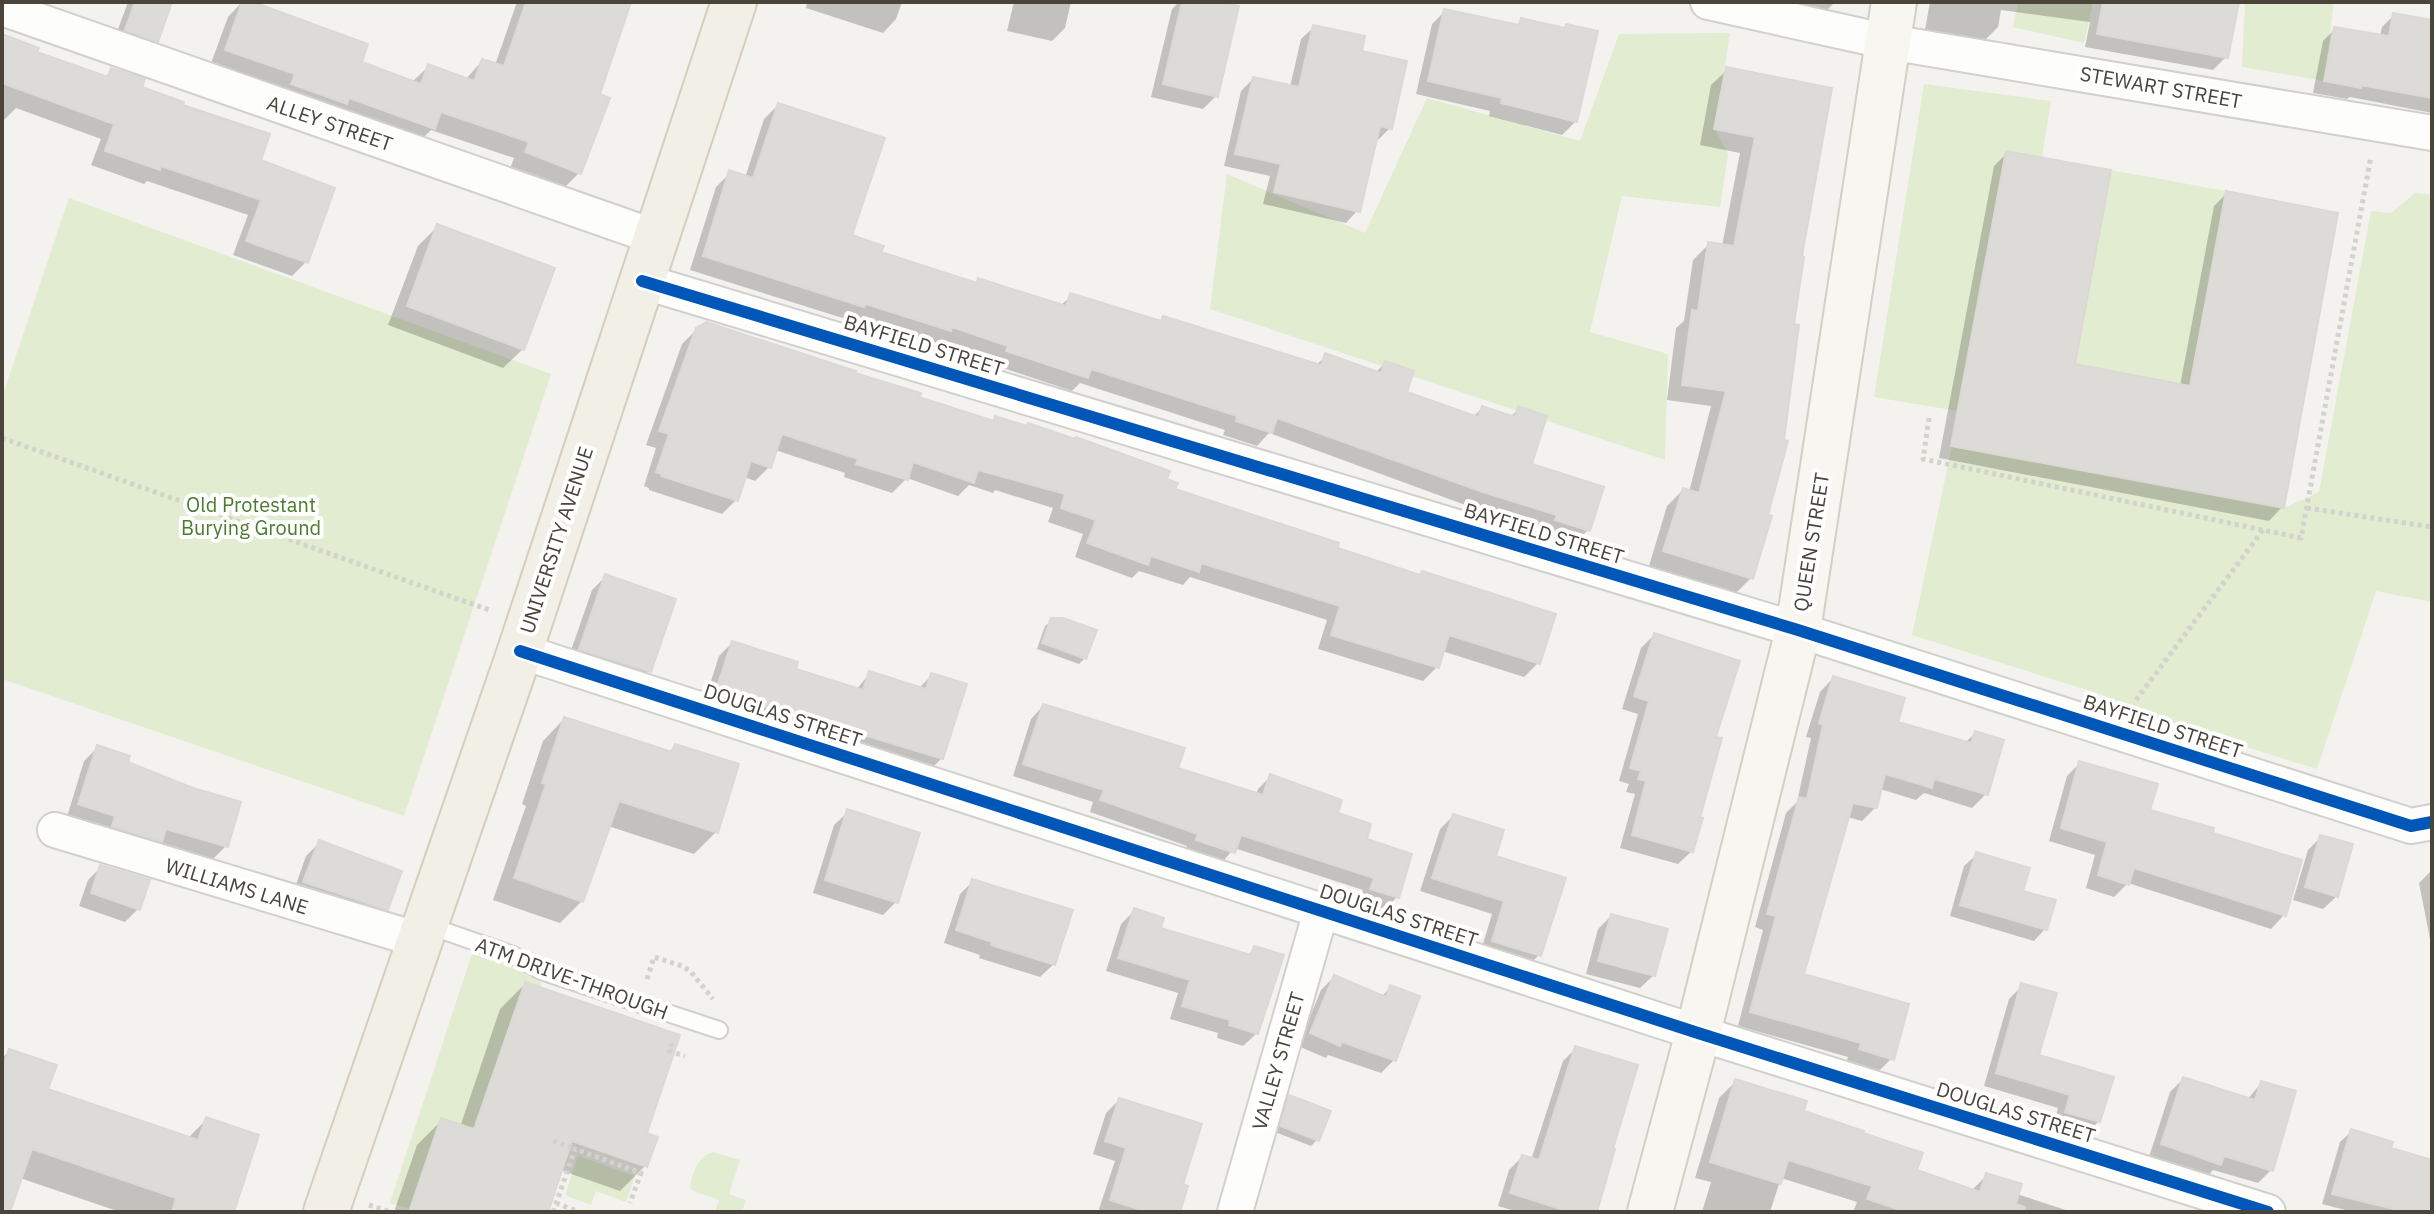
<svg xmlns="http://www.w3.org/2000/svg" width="2434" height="1214" viewBox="0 0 2434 1214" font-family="'IBM Plex Sans',sans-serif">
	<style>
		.green { fill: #e1ecd0 }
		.shadow { fill: #0003 }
		.building { fill: #dddbd7; stroke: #dcd9d4; stroke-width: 2 }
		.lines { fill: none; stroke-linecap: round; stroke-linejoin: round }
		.lane-casing { stroke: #d2d0cc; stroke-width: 20 }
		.street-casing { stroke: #d2d0cc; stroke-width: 38 }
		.secondary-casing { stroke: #d2cfc5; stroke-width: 48 }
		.primary-casing { stroke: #d5cebc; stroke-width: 48 }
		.path { stroke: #d3d2cc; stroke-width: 5; stroke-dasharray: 4 4; stroke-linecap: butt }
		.lane { stroke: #fdfdfc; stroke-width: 16 }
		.street { stroke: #fdfdfc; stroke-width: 34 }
		.secondary { stroke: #f7f6f1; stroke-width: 44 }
		.primary { stroke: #f1efe6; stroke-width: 44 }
		.cycleway-casing { stroke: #fff; stroke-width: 17 }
		.cycleway { stroke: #0057b8; stroke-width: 12 }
		.labels { text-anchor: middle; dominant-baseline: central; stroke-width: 8; stroke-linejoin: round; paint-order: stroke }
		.street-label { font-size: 20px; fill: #4a443a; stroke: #fff }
		.park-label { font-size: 20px; fill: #4b7b2e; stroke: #fff }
	</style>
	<rect width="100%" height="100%" fill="#f4f2ee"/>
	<path class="green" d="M2018 2H2093L2084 43 2013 27Z
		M2245 2H2334L2324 81 2242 67Z
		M1730 33 1715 129 1728 154 1720 207 1622 196 1590 332 1668 354 1665 460 1210 309 1227 174 1365 233 1427 98 1580 141 1619 34Z
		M1924 84 2051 101 2042 157 2006 151 1958 411 1874 397Z
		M2111 170 2226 191 2190 386 2075 364Z
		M2415 193 2432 195V602L2376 591 2317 769 2101 702 2103 695 1912 635 1952 446 2284 508 2319 492 2371 211 2391 213Z
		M69 198 551 374 404 816 2 679V397Z
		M472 954 509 965 541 983 540 987 524 982 481 1108 479 1131 410 1209 390 1203Z
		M713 1152 740 1160 729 1194 746 1200 742 1212H715L719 1200 693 1191 690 1188C692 1173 698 1156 713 1152Z
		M578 1156 635 1176 626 1202 596 1191 591 1205 565 1195Z"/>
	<path class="shadow" d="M128 2H170L156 40 143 54 113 43Z
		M242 2H247L359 63 412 82 429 66 465 80 482 61 495 65 517 2H629L597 95 579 173 563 189 510 169 514 158 431 130 417 144 210 66 228 17Z
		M807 2H902L896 19 883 33 806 8Z
		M1014 2H1071L1065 28 1052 41 1007 31Z
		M1179 2H1213L1216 96 1203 109 1151 97 1172 9Z
		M1763 2H1835L1825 12Z
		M1930 2H2237L2226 57 2213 70 2085 47 2090 22 2001 10 1998 27 1985 40 1925 30Z
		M1445 11 1515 27 1522 20 1563 30 1567 26 1575 122 1562 135 1489 116 1490 111 1416 94 1432 24Z
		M2394 15 2432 37V113L2350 97 2347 99 2313 93 2323 41 2335 29 2380 36 2382 27Z
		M1314 27 1359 52 1390 128 1378 140 1375 139 1358 210 1346 223 1263 204 1270 176 1224 166 1241 91 1253 79 1290 87 1301 39Z
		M2 36 35 53 104 78 112 70 139 89 181 106 258 162 306 262 292 276 233 255 248 215 147 181 144 184 91 165 101 139 16 108 2 122Z
		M1727 70 1829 90 1800 258 1751 578 1735 594 1649 566 1667 506 1683 490 1689 492 1711 406 1667 400 1676 328 1684 321 1693 260 1709 244 1722 246 1740 153 1700 145 1711 85Z
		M778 105 849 237 879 254 975 284 979 280 1060 306 1071 296 1159 323 1163 318 1316 365 1326 356 1375 373 1385 363 1404 393 1473 417 1482 408 1510 417 1519 409 1529 466 1588 530 1574 544 1542 534 1544 529 1468 506 1269 433 1257 446 1223 435 1225 430 1080 383 1072 391 994 365 996 360 938 341 935 344 852 317 849 320 690 270 716 187 730 173 745 178 764 119Z
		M2007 153 2073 366 2180 386 2214 206 2227 193 2282 507 2269 521 1939 458 1994 166Z
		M438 226 523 349 503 368 388 325 418 246Z
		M697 329 853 374 917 398 992 422 996 418 1165 480 1173 491 1335 549 1538 663 1524 677 1442 651 1437 667 1423 681 1318 649 1327 620 1190 577 1183 585 1139 571 1132 578 1075 557 1083 534 1048 522 1053 508 995 490 993 493 969 485 958 496 907 478 892 493 844 477 845 473 775 450 769 467 755 481 744 477 736 500 722 514 649 490V488L644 486 656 448 646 445 682 344Z
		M605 577 649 671 636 684 567 662 592 590Z
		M1052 620 1085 658 1079 664 1037 649 1045 626Z
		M1654 635 1714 738 1692 851 1678 864 1620 848 1635 794 1626 792 1629 784 1619 781 1638 714 1622 709 1641 648Z
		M732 643 793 670 856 690 870 673 918 689 932 675 942 758 929 771 704 703 719 656Z
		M1833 678 1895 724 1965 743 1975 733 2001 741 1986 794 1972 808 1924 793 1916 800 1880 789 1876 807 1862 821 1847 817 1801 975 1892 1058 1878 1072 1846 1063 1848 1057 1738 1026 1763 930 1755 927 1786 813 1797 802 1811 738 1806 737 1820 692Z
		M1043 706 1175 769 1256 795 1258 789 1270 777 1335 814 1364 840 1410 855 1397 897 1385 909 1359 901 1363 890 1234 848 1221 864 1185 852 1187 846 1090 812 1093 802 1013 776 1031 719Z
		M564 719 668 753 675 746 716 832 694 854 608 826 582 901 560 923 493 900 526 806 522 804 543 741Z
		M97 748 125 763 226 846 213 859 67 817 84 761Z
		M2080 763 2148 811 2210 835 2300 861 2284 915 2271 929 2128 883 2114 897 2086 888 2095 855 2049 841 2067 776Z
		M848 812 896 902 883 915 813 893 834 825Z
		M1453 816 1493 858 1539 955 1526 968 1480 954 1492 914 1420 891 1440 829Z
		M2321 837 2337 896 2323 909 2293 900 2308 850Z
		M320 842 386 909 373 922 292 896 306 856Z
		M1976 855 2045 929 2034 941 1950 916 1964 866Z
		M101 867 138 909 125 922 79 906 88 880Z
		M2432 870V944H2431L2419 883Z
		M973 881 1054 964 1040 977 979 958 980 955 944 943 960 894Z
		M1135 910 1158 929 1247 956 1255 948 1257 1033 1243 1046 1217 1038 1218 1033 1170 1019 1178 993 1106 971 1121 924Z
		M1611 916 1654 975 1640 988 1586 974 1598 929Z
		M1334 977 1381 997 1391 987 1394 1060 1381 1073 1328 1055 1326 1058 1298 1046 1321 990Z
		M525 984 645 1166 620 1191 560 1170 546 1212H394L417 1145 442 1120 460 1127 500 1009Z
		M2022 986 2036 1057 2099 1121 2086 1134 2053 1125 2058 1108 1984 1086 2009 999Z
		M1576 1048 1595 1212H1518L1498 1206 1509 1170 1522 1157 1531 1160 1563 1061Z
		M10 1051 46 1090 188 1138 206 1120 232 1212H120L17 1177 2 1192V1058Z
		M2183 1079 2247 1100 2261 1083 2271 1170 2258 1183 2213 1170 2207 1177 2149 1157 2170 1092Z
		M1736 1081 1801 1112 1914 1172 1971 1191 1987 1175 2017 1194 2072 1212H1853L1857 1202 1781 1178 1770 1212H1702L1711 1182 1695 1178 1719 1098Z
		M1290 1098 1328 1112 1317 1140 1311 1146 1275 1132 1284 1104Z
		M1119 1100 1181 1186 1178 1212H1098L1115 1161 1093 1154 1106 1113Z
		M2351 1132 2389 1150 2432 1162V1189L2425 1212H2353L2322 1204 2340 1142Z"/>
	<path class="building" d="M135 2H172L158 42 125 30Z
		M242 2H253L368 44 362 62 421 84 428 64 474 81 482 59 504 66 526 2H631L600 94 610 98 581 174 525 152 529 142 441 112 435 129 349 98 347 104 291 84 295 74 225 50Z
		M1182 2H1222L1239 6 1218 97 1163 84Z
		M2103 2H2239L2228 58 2097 34Z
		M1444 9 1519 25 1521 18 1565 28 1566 24 1598 31 1577 122 1501 103 1502 98 1428 81Z
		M2393 13 2432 20V98L2361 85V88L2324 81 2334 27 2389 36Z
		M1313 25 1365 36 1362 51 1407 61 1392 129 1380 126 1360 212 1274 192 1281 164 1235 154 1253 77 1299 87Z
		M2 34 39 48 37 52 108 77 111 68 145 79 142 87 184 102 183 105 270 134 261 160 335 188 308 263 246 241 261 200 161 166 160 170 105 151 114 124 2 83Z
		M1726 67 1832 88 1802 256 1804 257 1794 324 1799 325 1784 440 1788 441 1768 515 1772 516 1753 579 1663 551 1683 488 1699 493 1726 391 1682 385 1692 310 1698 311 1708 242 1734 246 1755 137 1714 129Z
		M778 103 885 138 852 235 884 246 881 252 977 283 978 278 1066 306 1070 293 1161 321 1163 316 1321 365 1325 353 1381 373 1385 361 1414 371 1407 392 1478 417 1482 406 1515 417 1518 406 1547 416 1532 464 1604 487 1590 531 1555 520 1557 515 1483 492 1277 418 1272 433 1236 421 1237 416 1091 369 1088 378 1006 351 1008 346 952 327 951 331 866 304 864 307 703 256 729 170 753 178Z
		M2006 151 2111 170 2075 364 2190 386 2226 191 2338 213 2284 508 1951 446Z
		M437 224 555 268 524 350 407 306Z
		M706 322 856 371 855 373 921 393 919 397 994 421 995 416 1027 426 1028 423 1075 439 1076 437 1170 471 1167 479 1178 483 1175 489 1339 543 1338 548 1420 575 1422 571 1556 614 1540 664 1449 635 1439 668 1331 635 1340 606 1201 563 1199 572 1151 556 1148 565 1087 543 1096 520 1061 508 1065 494 978 470 974 483 913 462 908 480 856 464 858 459 782 434 771 468 751 461 738 501 661 476 662 474 656 472 669 434 659 431 696 328Z
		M605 574 676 599 651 672 579 649Z
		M1051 618H1063L1097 630 1086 659 1042 643Z
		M1654 633 1740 661 1716 737 1722 738 1700 818H1703L1693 852 1632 835 1646 781 1638 779 1641 771 1630 768 1649 701 1634 696Z
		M732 641 798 662 796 669 863 690 869 671 926 689 931 673 967 684 943 759 831 725 830 729 716 690Z
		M1833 676 1905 698 1898 722 1971 743 1975 731 2004 740 1988 795 1934 779 1932 788 1885 774 1877 808 1853 803 1804 974 1909 1004 1894 1060 1859 1049 1861 1043 1750 1012 1776 916 1767 914 1799 797 1807 799 1823 725 1819 723Z
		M1043 704 1185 748 1178 768 1263 795 1270 774 1342 800 1338 813 1371 824 1367 839 1412 854 1399 898 1370 889 1374 878 1241 835 1235 853 1196 840 1198 834 1100 800 1104 790 1023 764Z
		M564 717 672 752 675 744 739 764 718 833 619 801 583 902 514 878 546 784 542 783Z
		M97 745 130 756 128 762 193 788 241 802 228 847 166 829 162 842 112 826 115 816 78 804Z
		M2079 761 2158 784 2150 810 2214 828 2213 833 2302 860 2286 916 2134 868 2129 885 2098 875 2107 842 2061 828Z
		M847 809 920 833 898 903 825 880Z
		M1453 814 1504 830 1496 856 1566 878 1541 956 1492 941 1504 901 1432 878Z
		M2320 835 2353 844 2338 897 2305 887Z
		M319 840 402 871 388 910 303 882Z
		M1976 852 2030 868 2023 891 2056 900 2047 930 1960 905Z
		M100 865 150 880 140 910 91 893Z
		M972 879 1073 910 1055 965 991 945 992 942 956 930Z
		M1134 908 1164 918 1161 928 1251 955 1254 946 1284 955 1258 1034 1229 1025 1230 1020 1182 1006 1190 980 1118 958Z
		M1611 914 1668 929 1655 976 1598 961Z
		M1334 975 1386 997 1390 985 1420 996 1396 1061 1342 1042 1340 1046 1310 1033Z
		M525 982 680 1035 647 1133 658 1137 647 1167 572 1141 548 1212H409L441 1118 474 1129Z
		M2021 983 2057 993 2039 1055 2114 1077 2100 1122 2065 1112 2070 1095 1996 1073Z
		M1575 1046 1638 1065 1613 1149H1615L1597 1212H1570L1510 1193 1522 1155 1539 1160Z
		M9 1049 57 1065 48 1089 198 1140 206 1117 259 1135 234 1212H172L176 1198 32 1149 10 1212H2V1070Z
		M2183 1077 2255 1100 2261 1081 2296 1091 2273 1171 2224 1156 2221 1165 2161 1144Z
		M1735 1079 1807 1101 1804 1111 1864 1131 1863 1133 1923 1153 1917 1170 1980 1192 1986 1173 2022 1184 2016 1204 2025 1207 2024 1212H1906L1867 1199 1872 1186 1788 1160 1781 1184 1710 1162Z
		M1289 1095 1331 1111 1319 1141 1280 1126Z
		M1119 1098 1202 1124 1183 1184 1188 1186 1180 1212H1148L1110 1200 1126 1148 1105 1141Z
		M2351 1129 2393 1142 2391 1148 2432 1160V1196L2428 1212H2406L2332 1194Z"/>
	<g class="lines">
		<g class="lane-casing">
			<path id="lane" d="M427 925 513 955 541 971 719 1030"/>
		</g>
		<g class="street-casing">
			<path id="street" d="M1708 2 1889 42 2432 133
				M2 8 658 238
				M642 281 1798 630 2411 826 2432 822
				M520 651 1698 1033 2268 1212
				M55 830 419 940
				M1235 1212 1321 911"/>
		</g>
		<g class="secondary-casing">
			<path id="secondary" d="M1650 1212 1698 1033 1798 630 1894 2"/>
		</g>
		<g class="primary-casing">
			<path id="primary" d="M326 1212 520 651 734 2"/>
		</g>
		<path class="path" d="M1929 418 1923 459 2301 538 2371 156
			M2 438 492 611
			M2307 508 2432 527
			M2136 700 2263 530
			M647 979 654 957 682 966 691 972 713 999
			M672 1043 669 1051 685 1056
			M553 1141 575 1149
			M556 1203 579 1212
			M369 1205 391 1212
			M553 1212 575 1149 641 1173 630 1203"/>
		<use href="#lane" class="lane"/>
		<use href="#street" class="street"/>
		<use href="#secondary" class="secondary"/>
		<use href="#primary" class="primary"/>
		<g class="cycleway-casing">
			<path id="cycleway" d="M642 281 1798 630 2411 826 2432 822
				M520 651 1698 1033 2268 1212"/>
		</g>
		<use href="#cycleway" class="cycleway"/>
	</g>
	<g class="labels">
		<g class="street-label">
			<text transform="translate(2161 87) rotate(10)">STEWART STREET</text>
			<text transform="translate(330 123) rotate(19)">ALLEY STREET</text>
			<text transform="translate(924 345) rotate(17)">BAYFIELD STREET</text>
			<text transform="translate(1544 533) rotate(17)">BAYFIELD STREET</text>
			<text transform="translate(556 540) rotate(-72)">UNIVERSITY AVENUE</text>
			<text transform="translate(1811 542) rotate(-81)">QUEEN STREET</text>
			<text transform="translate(783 715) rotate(18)">DOUGLAS STREET</text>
			<text transform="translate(2163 726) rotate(18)">BAYFIELD STREET</text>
			<text transform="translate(237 886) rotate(17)">WILLIAMS LANE</text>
			<text transform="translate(1399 915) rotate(18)">DOUGLAS STREET</text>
			<text transform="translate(572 978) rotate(20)">ATM DRIVE-THROUGH</text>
			<text transform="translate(1278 1061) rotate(-74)">VALLEY STREET</text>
			<text transform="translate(2016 1112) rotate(17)">DOUGLAS STREET</text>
		</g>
		<g class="park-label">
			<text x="251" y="504">Old Protestant<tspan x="251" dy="23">Burying Ground</tspan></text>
		</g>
	</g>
	<rect width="2434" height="1214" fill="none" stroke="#4a443a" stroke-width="8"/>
</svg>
